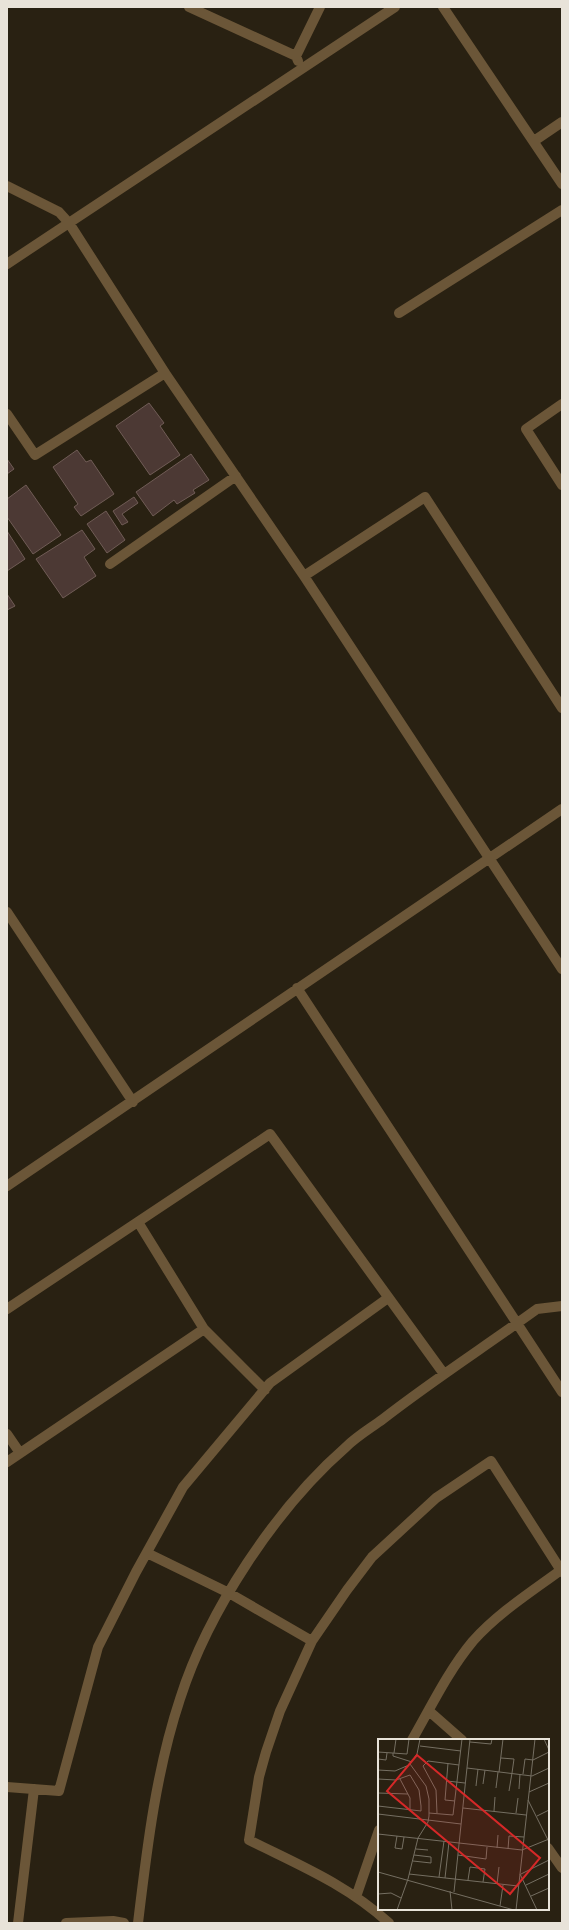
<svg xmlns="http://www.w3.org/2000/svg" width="569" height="1930" viewBox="0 0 569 1930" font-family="'PT Sans Narrow',sans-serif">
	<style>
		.building { fill: #4c3934; stroke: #705c56 }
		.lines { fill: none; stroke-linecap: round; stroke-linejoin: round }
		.minor { stroke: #6b5638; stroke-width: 10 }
		.inset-road { fill: none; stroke: #756f62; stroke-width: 1 }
		.view { fill: #d62828; fill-opacity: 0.15; stroke: #d62828; stroke-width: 2 }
		.inset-edge { fill: none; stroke: #e8e3d9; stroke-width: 2 }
	</style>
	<rect width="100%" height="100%" fill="#292112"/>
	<path class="building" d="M149 403 164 423 160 426 180 455 150 475 116 426Z
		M77 450 86 462 91 460 114 494 81 516 74 507 78 504 53 467Z
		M191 454 209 480 193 490 195 493 177 504 174 500 153 516 136 492Z
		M7 459 14 469 7 474Z
		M26 485 61 535 33 554 7 517V499Z
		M134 497 138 503 122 514 128 522 122 525 113 511Z
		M106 511 125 540 107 553 87 524Z
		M82 530 95 549 84 557 96 576 63 598 36 559Z
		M7 531 25 559 7 571Z
		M7 594 15 606 7 610Z"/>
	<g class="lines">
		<path class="minor" d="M189 7 296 56
			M443 7 562 184
			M298 61 296 56 320 7
			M534 141 562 122
			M7 186 59 212 69 223 165 373 304 576 562 969
			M7 264 395 7
			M399 313 562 210
			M562 404 526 429 562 485
			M7 414 35 455 165 373
			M110 564 236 476
			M304 576 425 497 562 708
			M7 912 133 1102
			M297 988 562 1392
			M7 1186 562 809
			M7 1309 270 1134 444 1374
			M204 1329 265 1390
			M7 1434 20 1453
			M7 1462 204 1329 138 1222
			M147 1553 229 1593 312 1641
			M429 1711 462 1740
			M412 1740C431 1707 448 1671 473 1641 498 1613 531 1592 561 1570
			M7 1787 59 1791 98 1647 136 1572 183 1487 270 1383 388 1298
			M548 1848 562 1868
			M356 1897 379 1830
			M18 1923 34 1789
			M66 1923 113 1921 124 1923
			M138 1923C147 1848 156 1771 180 1699 208 1611 276 1508 346 1447 357 1436 371 1428 383 1419 433 1380 486 1346 537 1309L562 1306
			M389 1923C346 1884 299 1865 249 1840L259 1777 266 1752 280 1711 312 1641 347 1590 372 1557 436 1498 491 1461 562 1572"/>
	</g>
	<g transform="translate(378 1739)">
		<rect width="171" height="171" fill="#292112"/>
		<path class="inset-road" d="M166 0 171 11M92 3 113 5 114 0M42 7 83 12M0 13 29 15 31 0M15 14V17L34 23M16 14 18 0M123 19 136 20 134 34M0 20 8 21 9 14M70 24 67 61 77 62M89 29 154 37 171 29M0 31 17 32 31 26 39 15 42 0M121 33 125 0M145 35 147 20 155 21 171 13M0 40 18 41 32 36 41 51 43 67V72L0 67M22 40 32 59V71M69 42 87 44M105 45 107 31M98 47 100 30M118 49 120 33M141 50 142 35M131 52 134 34M151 53 171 44M0 54 30 55M150 61 171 103M85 69 148 76M116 72 117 58M51 74 75 76 84 0M59 74 58 51 45 27 50 22 81 26M138 74 140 59M0 75 83 85M159 77 171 71M0 95 144 111 171 100M19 97 17 109 24 110 26 98M119 109 120 96M38 110 50 111M130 110 131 97 146 98M80 116 108 120 109 108M35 122 53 124V118L36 116M0 133 136 171M31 135 140 147M142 135 159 171M143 135 171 121M61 138 66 102M67 139 71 103M90 141 92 128 107 130 105 143M119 145 121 128M148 146 171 135M72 152 74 171M76 153 92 0M0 155 13 154 23 159M153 157 171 149M122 167 125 146M19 171 30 140 40 99 50 83 51 77V60L48 47 32 25M138 171 157 0"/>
		<path class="view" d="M39 16 162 119 132 155 9 52Z"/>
		<rect width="171" height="171" class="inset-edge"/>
	</g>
	<rect width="569" height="1930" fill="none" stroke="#e8e3d9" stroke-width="16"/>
</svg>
